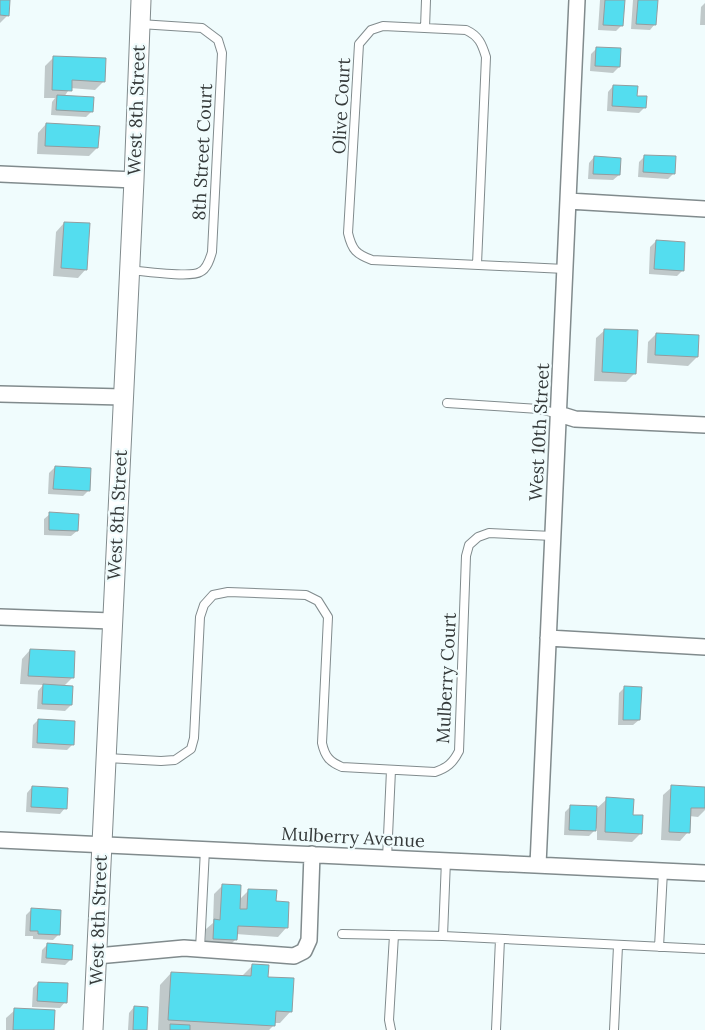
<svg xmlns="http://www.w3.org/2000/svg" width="705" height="1030" viewBox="0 0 705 1030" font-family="Lora,serif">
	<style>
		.shadow { fill: #0003 }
		.building { fill: #54ddef; stroke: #939d9f }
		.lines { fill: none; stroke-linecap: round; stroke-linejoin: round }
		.service-casing { stroke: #818b8d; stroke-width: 10 }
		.minor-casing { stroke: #818b8d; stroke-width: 18 }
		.tertiary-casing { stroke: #818b8d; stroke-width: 21 }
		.service { stroke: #fff; stroke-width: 8 }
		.minor { stroke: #fff; stroke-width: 15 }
		.tertiary { stroke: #fff; stroke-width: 19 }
		.labels { text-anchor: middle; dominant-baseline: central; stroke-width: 4.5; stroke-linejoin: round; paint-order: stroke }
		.street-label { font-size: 18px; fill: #353a3a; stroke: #f0fcfd }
	</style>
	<rect width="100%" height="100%" fill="#f0fcfd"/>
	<path class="shadow" d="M0 0H8V15L0 23Z
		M600 0H623L622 25 616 31 598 30Z
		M633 0H657L655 24 650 30 631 29Z
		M705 3V25H700L701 7Z
		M597 48 619 67 613 73 590 71 591 54Z
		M54 57 104 81 95 90 70 88 64 97 92 111 86 117 51 115 52 102 55 98H44L45 66Z
		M613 86 645 107 639 113 607 111 608 92Z
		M46 124 97 148 89 156 37 154 38 133Z
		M645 156 674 173 668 179 638 177 639 162Z
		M594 157 619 175 613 180 588 179 589 163Z
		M64 223 86 269 78 278 53 276 56 232Z
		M656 241 683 270 677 276 649 274 650 247Z
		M605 330 634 374 626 382 594 381 596 338Z
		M656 334 697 357 688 366 647 363 648 342Z
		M55 467 88 491 83 496 48 494 49 473Z
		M50 514 77 531 71 536 44 535V519Z
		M30 650 72 678 64 686 71 705 65 711 37 709 38 691 43 685 20 684 22 659Z
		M625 687 639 720 633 725H618L619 693Z
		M38 720 73 744 67 750 32 748 33 725Z
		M32 787 65 808 60 814 26 812 27 793Z
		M672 787 705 788V810L698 817 689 816 688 832 680 841 661 840 663 795Z
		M607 799 631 816 641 833 632 842 597 840V828L589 836 564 835 565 812 571 806 596 809Z
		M223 885 239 900 249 890 275 902 286 928 278 937 236 934V939L227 948 205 947 206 929 213 923 214 894Z
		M31 910 59 934 53 940 33 939V936H25L26 915Z
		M47 945 71 959 65 965 41 963 42 950Z
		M252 966 267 978 291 1011 280 1023H274V1025L269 1030H158L160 985 171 973 241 977Z
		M38 983 65 1002 60 1008 32 1007 33 988Z
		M134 1007 146 1030H128L129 1013Z
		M15 1010 53 1030H6V1018Z"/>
	<path class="building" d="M0 0H10L9 16 0 15Z
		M605 0H625L623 26 603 25Z
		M638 0H658L656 25 636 24Z
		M596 47 621 48 620 67 595 66Z
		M53 56 106 58 105 82 72 80V91L52 90Z
		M613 85 638 86 637 96H647L646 108 612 106Z
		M57 95 94 97 93 112 56 110Z
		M46 123 100 126 98 148 45 146Z
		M644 155 676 156 675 174 643 172Z
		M594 156 621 158 620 175 593 174Z
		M64 222 90 223 87 270 61 268Z
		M656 240 685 242 684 271 654 269Z
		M604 329 638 330 636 374 602 372Z
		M656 333 699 335 698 357 655 355Z
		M55 466 91 468 90 491 53 489Z
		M49 512 79 514 78 531 49 530Z
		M30 649 75 651 74 678 28 676Z
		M43 684 73 686 72 705 42 704Z
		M624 686 642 687 640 720H623Z
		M38 719 75 721 74 745 37 743Z
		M671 785 705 787V808H691L690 833 669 832Z
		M32 786 68 788 67 809 31 807Z
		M606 797 634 799 633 815H643L642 834 605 832Z
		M570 805 597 806 596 831 569 830Z
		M222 884 241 885 240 909H247L248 889 277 890 276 901 289 902 288 928 238 926 237 940 213 939 214 919 220 920Z
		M31 908 61 910 60 935 38 934V931H30Z
		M47 943 73 945 72 960 46 958Z
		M252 964 269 965 268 977 294 978 292 1012 276 1011 275 1026 168 1020 171 972 251 976Z
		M38 982 68 983 67 1003 37 1001Z
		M134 1006 148 1007 147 1030H133Z
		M14 1008 55 1010 54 1030H13Z
		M170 1024 190 1025V1030H170Z"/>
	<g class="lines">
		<g class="service-casing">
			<path id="service" d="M425 28 426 0
				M477 264 486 57C482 44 479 36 466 30L383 26 371 30 359 44 348 233C352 250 356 254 372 260L565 269
				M129 270C142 271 191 278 200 272 207 269 210 259 212 252L222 53 218 40 202 28 140 24
				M447 403 539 409 559 414
				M107 758 161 761 175 760 191 749 194 738 200 617 204 605 213 595 228 592 306 595 318 601 328 617 322 743C325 757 330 762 342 767L435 772C447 768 453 763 459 751L466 556 469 545 478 537 489 533 553 536
				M387 858 391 770
				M342 934 443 936 705 949
				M443 936 446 860
				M659 947 663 871
				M200 949 205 849
				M391 1030 389 1020 394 935
				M496 1030 500 939
				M614 1030 618 946"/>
		</g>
		<g class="minor-casing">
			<path id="minor" d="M0 174 134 180
				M568 201 705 209
				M0 394 123 397
				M559 414 575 419 705 425
				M0 617 112 621
				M548 638 705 647
				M0 840 705 873
				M538 865 577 0
				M97 956 184 948 294 956 304 951 309 940 312 854"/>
		</g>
		<g class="tertiary-casing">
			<path id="tertiary" d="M93 1030 134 180 141 0"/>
		</g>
		<use href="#service" class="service"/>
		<use href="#minor" class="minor"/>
		<use href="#tertiary" class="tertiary"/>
	</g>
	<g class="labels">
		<g class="street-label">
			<text transform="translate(341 106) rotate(-87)">Olive Court</text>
			<text transform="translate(136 110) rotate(-88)">West 8th Street</text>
			<text transform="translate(202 152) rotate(-87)">8th Street Court</text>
			<text transform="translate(539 432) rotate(-87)">West 10th Street</text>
			<text transform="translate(117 515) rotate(-87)">West 8th Street</text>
			<text transform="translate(446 678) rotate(-87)">Mulberry Court</text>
			<text transform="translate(353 837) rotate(3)">Mulberry Avenue</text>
			<text transform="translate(98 920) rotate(-88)">West 8th Street</text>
		</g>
	</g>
</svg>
